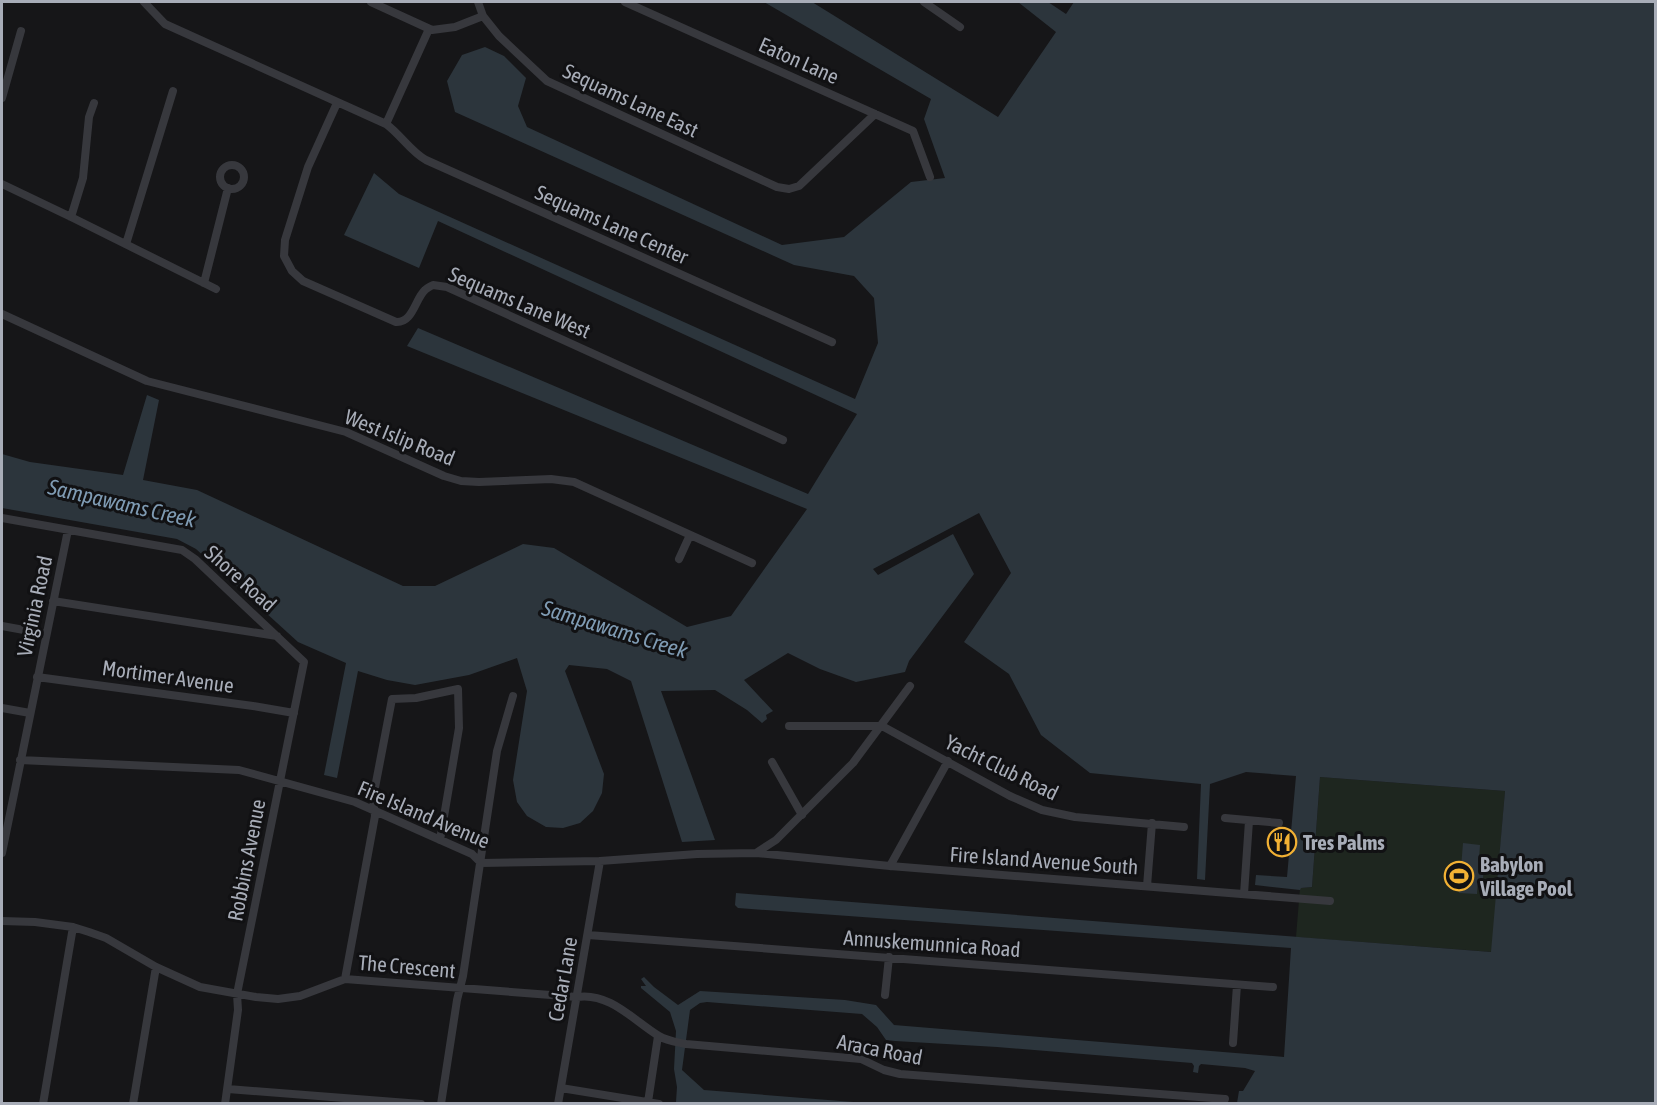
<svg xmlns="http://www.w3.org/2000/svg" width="1657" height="1105" viewBox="0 0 1657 1105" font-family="'Asap Condensed',sans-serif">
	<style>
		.green { fill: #1e261f }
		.water { fill: #2c353c }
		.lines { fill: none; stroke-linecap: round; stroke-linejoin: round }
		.minor { stroke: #37383d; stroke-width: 8 }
		.labels { text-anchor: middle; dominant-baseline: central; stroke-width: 6; stroke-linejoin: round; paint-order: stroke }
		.street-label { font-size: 21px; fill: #a8adb8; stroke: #111113 }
		.poi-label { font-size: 21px; font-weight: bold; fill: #a8adb8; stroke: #111113; text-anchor: start }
		.water-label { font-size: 22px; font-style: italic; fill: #7f9bb3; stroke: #111113 }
	</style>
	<rect width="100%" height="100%" fill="#161618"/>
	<path class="green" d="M1320 777 1505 791 1492 952 1296 937 1300 888 1312 887Z"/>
	<path class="water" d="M764 2H812L998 117 1056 32 1018 2H1048L1066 14 1074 2H1655V1103H1237L1239 1091H1243L1255 1071 1245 1068 1201 1064 1199 1066 1198 1073 1193 1072 1194 1066 1192 1063 997 1047 895 1041 886 1040 877 1027 862 1014 707 1002 700 1003 690 1010 682 1070 704 1090 866 1103 696 1104 676 1102 677 1087 674 1069 676 1031 670 1012 641 988V986H646L641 979 644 977 654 987 678 1005 700 991 845 1000 876 1005 894 1025 1284 1057 1291 948 738 908 735 905 736 893 1491 952 1505 791 1320 777 1312 887 1301 888 1300 890 1255 885 1256 875 1287 877 1296 776 1246 772 1210 784 1205 880 1197 879 1201 784 1090 773 1041 735 1009 674 964 642 1011 573 979 513 873 569 878 575 953 534 974 574 909 661 905 672 856 682 820 669 788 653 744 680 773 711 766 715 767 719 762 723 747 710 715 690 661 691 715 840 682 842 631 681 607 669 569 665 565 671 604 774 602 793 593 811 580 823 563 828 546 827 527 816 517 802 513 780 527 691 517 658 469 675 415 685 387 680 358 671 337 778 324 775 346 663 298 642 196 549 177 539 2 508V454L30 462 123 475 147 395 159 400 143 480 197 490 403 586H435L523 544 554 548 687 627 731 616 807 509 407 346 418 328 808 494 857 414 438 221 419 268 344 235 374 173 399 194 855 399 878 343 874 298 854 276 794 265 455 112 447 81 462 55 485 47 504 56 526 78 518 106 527 127 782 245 844 237 911 182 945 178 924 119 931 99Z
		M1463 843 1480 845 1479 859H1484L1483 879H1478L1477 894 1459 893Z"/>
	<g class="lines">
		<path class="minor" d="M144 2 165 24 386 124C401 135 411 152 426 160L832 342
			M371 2 432 30 455 27 483 16
			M478 2 483 16 499 36 547 81 777 187 789 189 799 186 875 114
			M625 2 913 131 930 177
			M924 2 960 27
			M2 98 21 31
			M337 103 308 167 285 240 284 256 292 271 303 281 396 322C413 323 415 299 425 290 427 288 431 286 433 285L447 287 783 440
			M386 124 429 29
			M220 177a12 12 0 1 1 24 0a12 12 0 1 1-24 0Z
			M2 184 71 217 216 289
			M71 217 83 178 89 117 94 103
			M126 244 173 91
			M204 283 228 188
			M2 314 147 381 346 432 444 476 461 481 479 482 551 479 574 482 752 563
			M2 518 182 550 195 559 304 662 237 994 238 1010 225 1104
			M679 559 690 535
			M53 601 277 636
			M2 626 46 634
			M37 677 253 706 294 713
			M2 708 30 713
			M789 726H882L1010 796 1042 810 1075 817 1184 827
			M20 760 239 770 355 802 472 854 481 863 600 861 697 854 756 853 776 840 853 763 910 686
			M772 762 802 815
			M1225 818 1279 823
			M2 853 68 530
			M756 853 890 866 1330 901
			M890 866 948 761
			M1147 886 1152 823
			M1244 894 1249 821
			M2 921 35 922 73 927 89 932 106 938 156 967 200 987 256 997 278 999 300 996 345 979 577 997C610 992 634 1021 659 1036 667 1041 677 1042 686 1044L861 1059 884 1070 900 1074 1225 1099
			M588 935 1273 987
			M345 979 375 816 373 798 392 699 416 698 458 689 459 728 440 840
			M885 995 889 957
			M1233 1043 1237 985
			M561 1088 659 1104
			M228 1089 421 1104
			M648 1102 658 1036
			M43 1104 73 927
			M133 1104 156 967
			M441 1104 457 1000 463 976 497 751 513 696
			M558 1104 600 861"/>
	</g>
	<defs>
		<g id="restaurant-ring" transform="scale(1.5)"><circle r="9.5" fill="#111113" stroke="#f2b134" stroke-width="1.5"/><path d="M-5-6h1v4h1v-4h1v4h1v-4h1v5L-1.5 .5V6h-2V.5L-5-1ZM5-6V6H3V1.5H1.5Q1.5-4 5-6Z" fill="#f2b134"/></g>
		<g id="stadium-ring" transform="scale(1.5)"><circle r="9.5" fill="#111113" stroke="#f2b134" stroke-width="1.5"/><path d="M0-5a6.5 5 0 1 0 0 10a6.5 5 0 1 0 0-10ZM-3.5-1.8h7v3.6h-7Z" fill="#f2b134"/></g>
	</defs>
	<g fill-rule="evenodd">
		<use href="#restaurant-ring" x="1282" y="842"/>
		<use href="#stadium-ring" x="1459" y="876"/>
	</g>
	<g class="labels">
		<g class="street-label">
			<text transform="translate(799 60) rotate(24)">Eaton Lane</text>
			<text transform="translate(631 100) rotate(25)">Sequams Lane East</text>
			<text transform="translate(612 224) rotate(24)">Sequams Lane Center</text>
			<text transform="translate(520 302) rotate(23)">Sequams Lane West</text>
			<text transform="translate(400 437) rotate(22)">West Islip Road</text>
			<text transform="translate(241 578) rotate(42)">Shore Road</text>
			<text transform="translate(34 606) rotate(-78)">Virginia Road</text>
			<text transform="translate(168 676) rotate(8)">Mortimer Avenue</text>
			<text transform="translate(1002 767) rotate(26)">Yacht Club Road</text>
			<text transform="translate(424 814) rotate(23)">Fire Island Avenue</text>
			<text transform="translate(246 860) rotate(-79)">Robbins Avenue</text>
			<text transform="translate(1044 860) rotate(4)">Fire Island Avenue South</text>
			<text transform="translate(932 943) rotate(4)">Annuskemunnica Road</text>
			<text transform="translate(407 966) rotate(5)">The Crescent</text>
			<text transform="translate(562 979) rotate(-80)">Cedar Lane</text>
			<text transform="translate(880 1049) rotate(11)">Araca Road</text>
		</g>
		<g class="poi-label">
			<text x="1303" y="842">Tres Palms</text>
			<text x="1480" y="864">Babylon<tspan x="1480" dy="24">Village Pool</tspan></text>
		</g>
		<g class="water-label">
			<text transform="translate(122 503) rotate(13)">Sampawams Creek</text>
			<text transform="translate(615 629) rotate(17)">Sampawams Creek</text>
		</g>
	</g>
	<rect width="1657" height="1105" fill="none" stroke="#a8adb8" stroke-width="6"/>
</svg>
